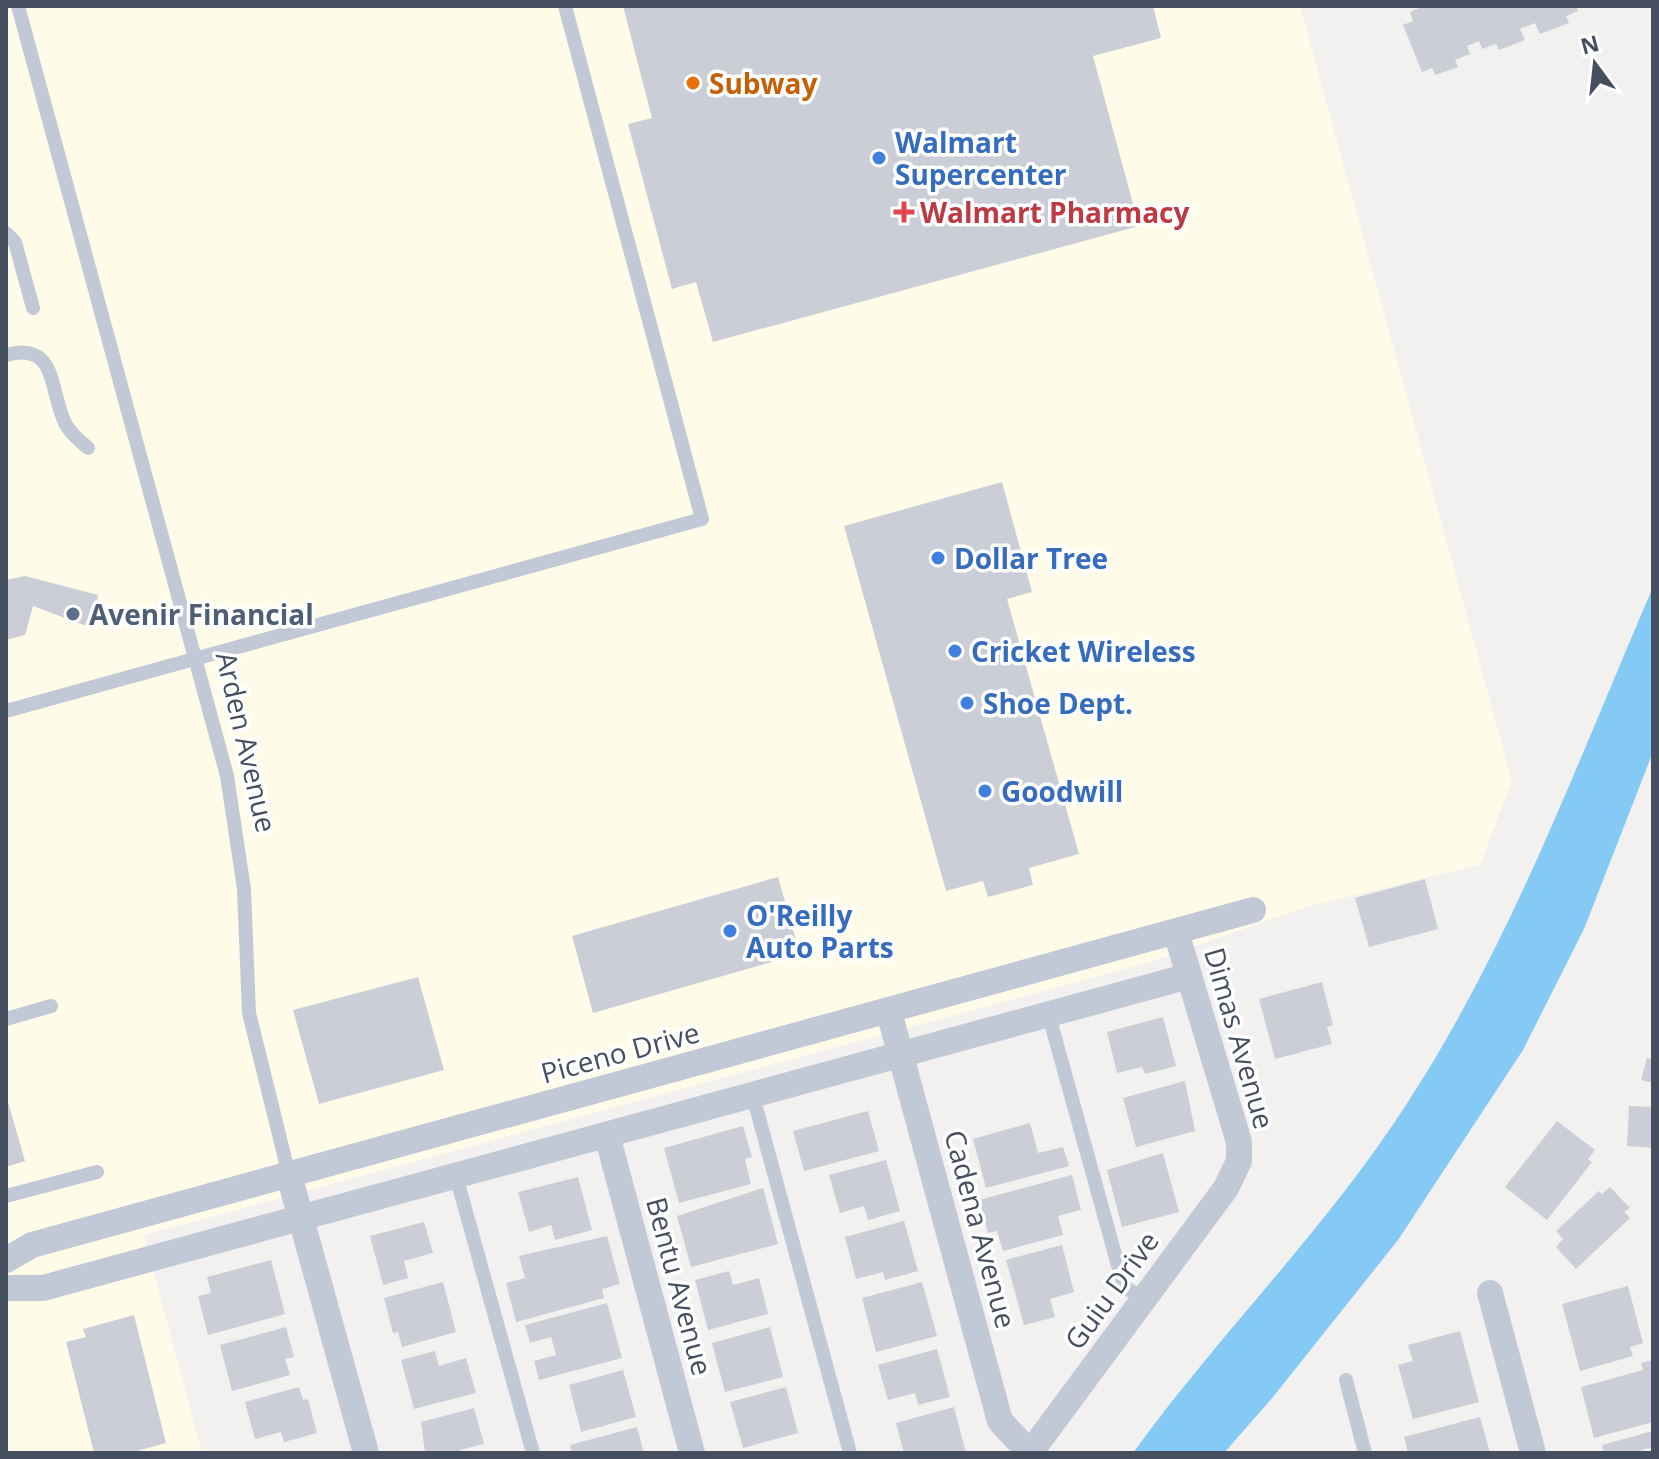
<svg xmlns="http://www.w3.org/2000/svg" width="1659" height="1459" viewBox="0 0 1659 1459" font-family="'Open Sans',sans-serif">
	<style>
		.commercial { fill: #fefbe9 }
		.water { fill: #84caf4 }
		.building { fill: #cbced6 }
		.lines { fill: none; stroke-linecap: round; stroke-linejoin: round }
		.lane { stroke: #c2c9d6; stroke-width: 14 }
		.street { stroke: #c2c9d6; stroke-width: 26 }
		.food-dot { fill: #e8710a; stroke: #fff; stroke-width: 3 }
		.shop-dot { fill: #3f7fe0; stroke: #fff; stroke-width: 3 }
		.health-dot { fill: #e0444e; stroke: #fff; stroke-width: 3 }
		.service-dot { fill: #5c6f8a; stroke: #fff; stroke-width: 3 }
		.labels { text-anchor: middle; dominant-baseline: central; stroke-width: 7; stroke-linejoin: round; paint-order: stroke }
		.food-label { font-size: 28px; font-weight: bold; fill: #c56008; stroke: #fff; text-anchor: start }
		.shop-label { font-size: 28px; font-weight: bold; fill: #366cbe; stroke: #fff; text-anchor: start }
		.health-label { font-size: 28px; font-weight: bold; fill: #be3a42; stroke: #fff; text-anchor: start }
		.service-label { font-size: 28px; font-weight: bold; fill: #4e5e75; stroke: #fff; text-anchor: start }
		.street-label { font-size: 28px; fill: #464f5f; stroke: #fff }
	</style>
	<rect width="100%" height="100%" fill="#f3f0f0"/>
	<path class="commercial" d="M6 6H1300L1512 781 1480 865 1306 907 1147 963 144 1235 202 1453H6Z"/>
	<path class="water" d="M1653 587V752L1584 929 1523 1050 1398 1240 1273 1397 1224 1453H1133C1219 1334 1326 1229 1406 1105 1511 944 1577 763 1653 587Z"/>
	<path class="building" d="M623 6H1153L1161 38 1093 56 1139 226 713 342 696 282 672 289 628 124 652 118Z
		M1424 6H1576L1578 11 1566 16 1569 23 1540 34 1535 23 1520 29 1525 40 1499 50 1496 44 1482 49 1479 41 1467 46 1470 54 1455 60 1458 67 1435 75 1432 68 1422 72 1403 25 1413 21 1410 12Z
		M1002 482 1032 592 1007 599 1079 854 1029 868 1033 885 988 897 983 881 946 891 844 526Z
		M25 576 98 595 92 628 33 606 25 635 6 640V580Z
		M778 877 800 954 593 1013 572 936Z
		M1425 879 1438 929 1369 947 1355 898Z
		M418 977 444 1070 319 1104 293 1010Z
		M1322 982 1333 1025 1327 1027 1332 1044 1275 1059 1259 999Z
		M1163 1017 1176 1066 1145 1074 1142 1067 1117 1073 1107 1032Z
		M1647 1058 1653 1059V1083L1641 1080Z
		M1185 1081 1195 1131 1136 1147 1123 1098Z
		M6 1095 25 1161 6 1167Z
		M1629 1106 1653 1107V1148L1627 1146Z
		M868 1111 879 1151 804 1171 793 1131Z
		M1557 1121 1595 1150 1588 1159 1592 1162 1547 1220 1505 1187Z
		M1030 1123 1038 1153 1063 1147 1069 1166 986 1188 973 1139Z
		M743 1126 752 1157 745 1159 751 1184 679 1203 664 1148Z
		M1163 1153 1179 1212 1122 1227 1107 1170Z
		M886 1160 900 1211 868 1220 864 1206 840 1213 829 1175Z
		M1072 1175 1081 1210 1058 1216 1063 1235 1003 1251 997 1231 988 1233 979 1200Z
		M578 1177 592 1230 555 1240 551 1225 529 1232 518 1192Z
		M1610 1187 1630 1208 1624 1212 1630 1218 1576 1269 1556 1247 1563 1239 1556 1231 1599 1191 1602 1194Z
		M763 1188 778 1244 691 1267 677 1216Z
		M904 1221 918 1271 885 1280 883 1272 856 1279 845 1237Z
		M424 1222 433 1253 404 1261 408 1278 383 1285 370 1236Z
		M607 1236 620 1284 602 1289 604 1298 516 1322 506 1283 525 1278 519 1256Z
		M1062 1245 1074 1292 1050 1299 1055 1317 1024 1325 1006 1260Z
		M271 1260 285 1314 208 1335 198 1296 211 1293 207 1277Z
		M729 1271 733 1285 759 1278 768 1314 708 1330 695 1280Z
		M443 1282 456 1332 402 1347 398 1332 393 1333 384 1298Z
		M922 1282 937 1336 876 1352 862 1298Z
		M1628 1286 1643 1343 1630 1347 1633 1356 1580 1371 1562 1304Z
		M607 1303 622 1358 539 1380 534 1361 556 1355 551 1337 530 1343 525 1325Z
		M134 1315 166 1443 129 1453H94L66 1342 86 1337 83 1329Z
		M286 1327 294 1357 285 1359 290 1375 232 1391 220 1345Z
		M770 1327 783 1377 725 1392 712 1343Z
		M1460 1331 1479 1402 1413 1419 1398 1365 1413 1361 1408 1345Z
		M937 1349 950 1397 918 1405 915 1393 888 1400 878 1365Z
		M435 1351 439 1366 466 1358 476 1393 414 1409 401 1360Z
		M1653 1360V1422L1594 1438 1581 1387 1643 1370 1641 1363Z
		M623 1370 636 1417 581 1432 569 1385Z
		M299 1387 303 1400 308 1399 317 1433 284 1442 281 1432 255 1439 245 1402Z
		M786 1387 798 1433 743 1448 730 1402Z
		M954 1407 966 1453H904L896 1423Z
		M474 1408 484 1444 460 1450 461 1453H425L421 1422Z
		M1480 1417 1490 1453H1408L1404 1437Z
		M637 1427 644 1453H572L570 1445Z
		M1653 1431V1447L1632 1453H1604L1602 1445Z"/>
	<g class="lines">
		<path class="lane" d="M18 6 227 776 244 889 249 1013 289 1175
			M6 233 15 242 33 308
			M6 355C59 340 49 394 66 425 72 435 80 441 88 448
			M6 711 702 519 565 6
			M1049 1016 1121 1276 1126 1288 1144 1299
			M6 1019 51 1006
			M753 1096 850 1453
			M456 1176 533 1453
			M6 1196 97 1172
			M1346 1380 1365 1453"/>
		<path class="street" d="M889 1012 1000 1421 1030 1453
			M607 1135 692 1453
			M289 1175 366 1453
			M6 1260 32 1245 1253 910
			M6 1288H43L1189 976
			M1490 1293 1533 1453
			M1030 1453 1226 1188 1239 1161V1142L1176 932"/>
	</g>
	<circle class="food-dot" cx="693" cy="83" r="8"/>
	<g class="shop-dot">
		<circle cx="879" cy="158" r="8"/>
		<circle cx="938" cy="558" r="8"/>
		<circle cx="955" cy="651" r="8"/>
		<circle cx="967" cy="703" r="8"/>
		<circle cx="985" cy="791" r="8"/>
		<circle cx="730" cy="931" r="8"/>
	</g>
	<path class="health-dot" d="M900 200h8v8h8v8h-8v8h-8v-8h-8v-8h8z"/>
	<circle class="service-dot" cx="73" cy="614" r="8"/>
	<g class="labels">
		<g class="food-label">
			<text x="709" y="83">Subway</text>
		</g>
		<g class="shop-label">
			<text x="895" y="142">Walmart<tspan x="895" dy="32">Supercenter</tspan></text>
			<text x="954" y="558">Dollar Tree</text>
			<text x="971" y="651">Cricket Wireless</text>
			<text x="983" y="703">Shoe Dept.</text>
			<text x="1001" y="791">Goodwill</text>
			<text x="746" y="915">O'Reilly<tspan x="746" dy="32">Auto Parts</tspan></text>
		</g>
		<g class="health-label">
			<text x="920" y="212">Walmart Pharmacy</text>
		</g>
		<g class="service-label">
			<text x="89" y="614">Avenir Financial</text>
		</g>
		<g class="street-label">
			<text transform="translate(247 742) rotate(77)">Arden Avenue</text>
			<text transform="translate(1240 1038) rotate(74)">Dimas Avenue</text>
			<text transform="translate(620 1052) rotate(-15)">Piceno Drive</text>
			<text transform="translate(981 1229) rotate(75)">Cadena Avenue</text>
			<text transform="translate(680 1286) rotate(75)">Bentu Avenue</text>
			<text transform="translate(1111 1290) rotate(-54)">Guiu Drive</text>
		</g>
	</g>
	<rect width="1659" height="1459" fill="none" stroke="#464f5f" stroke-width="16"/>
	<g transform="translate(1595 64) rotate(345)" stroke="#ffffff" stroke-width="6" paint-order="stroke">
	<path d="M0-6L14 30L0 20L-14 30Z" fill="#464f5f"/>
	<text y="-12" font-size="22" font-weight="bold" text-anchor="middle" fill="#464f5f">N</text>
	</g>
</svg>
